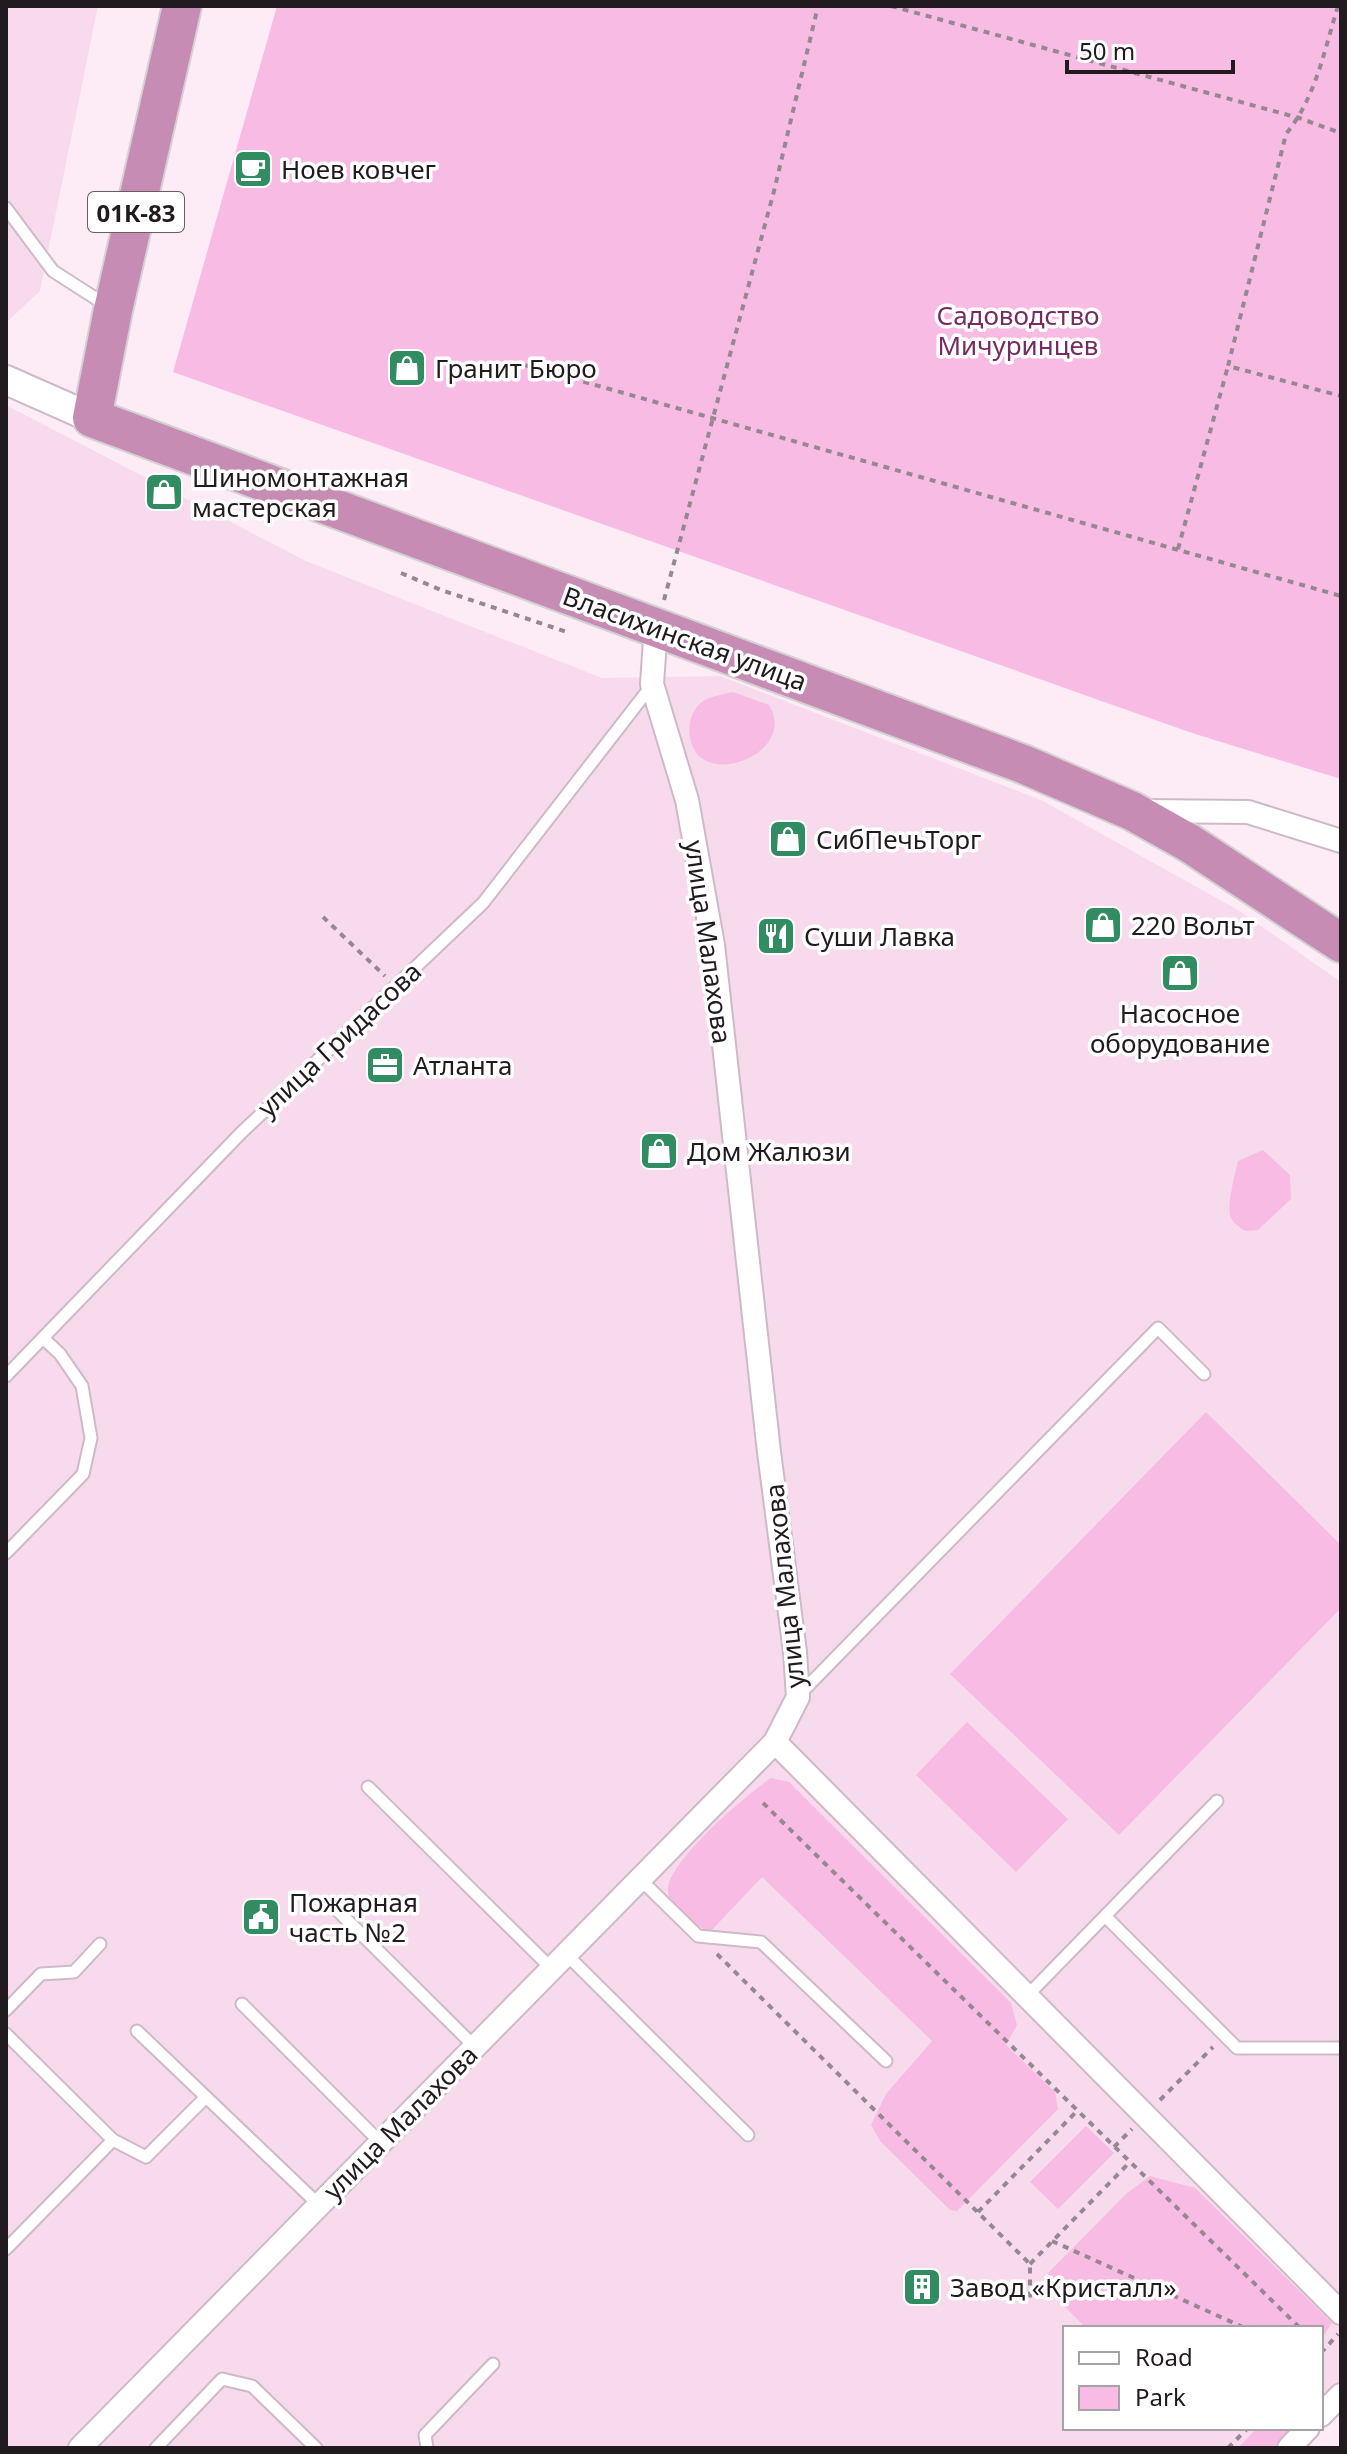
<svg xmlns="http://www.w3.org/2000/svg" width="1347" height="2454" viewBox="0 0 1347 2454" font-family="'Noto Sans',sans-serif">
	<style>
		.built { fill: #f7dbed }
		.green { fill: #f8bbe4 }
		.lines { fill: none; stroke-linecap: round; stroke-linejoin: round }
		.service-casing { stroke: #cebac7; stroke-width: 15 }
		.minor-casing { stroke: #cebac7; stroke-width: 26 }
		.tertiary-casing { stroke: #cebac7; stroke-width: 32 }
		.trunk-casing { stroke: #d3d1d2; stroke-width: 42 }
		.path { stroke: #958890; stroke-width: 4; stroke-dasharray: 6 6; stroke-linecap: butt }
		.service { stroke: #fff; stroke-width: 11 }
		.minor { stroke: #fff; stroke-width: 22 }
		.tertiary { stroke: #fff; stroke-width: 28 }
		.trunk { stroke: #c68cb4; stroke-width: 38 }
		.labels { text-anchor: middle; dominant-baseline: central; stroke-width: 7; stroke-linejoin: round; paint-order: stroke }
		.shield { fill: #fff; stroke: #645f62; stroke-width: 2 }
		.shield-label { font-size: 24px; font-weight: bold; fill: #211a1f }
		.poi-label { font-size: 26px; fill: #211a1f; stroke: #fff; text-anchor: start }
		.park-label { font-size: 26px; fill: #772b63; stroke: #fff }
		.street-label { font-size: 26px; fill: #211a1f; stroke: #fff }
	</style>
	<rect width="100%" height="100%" fill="#fdecf6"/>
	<path class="built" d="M6 6H98L40 291 8 321 6 320Z
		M6 405 306 561 602 678 720 676 1041 800 1238 910 1341 982V2384L1321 2405V2328H1065V2428H1298L1278 2448H6Z"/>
	<path class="green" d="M277 6H1341V779L1192 733 173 372Z
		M733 692 769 705C777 718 777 732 766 745 752 762 718 773 699 756 685 741 686 713 703 701 712 696 724 694 733 692Z
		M1263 1150 1290 1175 1291 1199 1258 1230 1245 1231C1240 1227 1234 1224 1231 1218 1226 1208 1235 1173 1238 1161Z
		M1206 1412 1341 1545V1608L1119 1835 950 1674Z
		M967 1722 1068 1819 1016 1872 916 1775Z
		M771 1778 789 1782 1011 2003 1017 2025 1006 2045 1055 2092 1058 2109 957 2211 950 2210 880 2141 871 2125 886 2094 932 2041 762 1877 710 1932C694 1924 668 1911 668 1890 667 1862 747 1794 771 1778Z
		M1086 2126 1114 2153 1058 2209 1030 2182Z
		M1150 2176 1195 2188 1332 2323 1321 2339V2328H1086L1044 2286 1049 2272 1126 2194Z
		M1257 2428H1293L1273 2448H1238Z"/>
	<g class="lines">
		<g class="service-casing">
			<path id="service" d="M6 208 53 271 106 305
				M6 1376 241 1133 483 903 652 685
				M6 1553 83 1474 91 1438 82 1386 60 1354 43 1338
				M798 1696 1158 1328 1204 1374
				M368 1787 552 1969
				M641 1880 698 1936 761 1942 886 2061
				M335 1908 475 2047
				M1105 1916 1217 1801
				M567 1955 748 2135
				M1026 1997 1105 1916 1237 2048H1341
				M242 2004 380 2142
				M6 2010 41 1974 74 1972 100 1944
				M137 2031 318 2204
				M6 2034 113 2140 146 2157 205 2098
				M6 2249 113 2140
				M156 2448 222 2379 252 2386 316 2448
				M427 2448 425 2435 493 2364"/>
		</g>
		<g class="minor-casing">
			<path id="minor" d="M1143 811 1248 812 1341 841
				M775 1742 1341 2313
				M1321 2415 1341 2395
				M80 2448 775 1742 798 1697 795 1652 769 1452 713 945 687 800 652 684 656 626
				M1289 2448 1308 2428"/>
		</g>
		<g class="tertiary-casing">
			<path id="tertiary" d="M6 380 92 418"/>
		</g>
		<g class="trunk-casing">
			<path id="trunk" d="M182 6 113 310 92 418 1023 764 1132 811 1189 843 1341 943"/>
		</g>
		<path class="path" d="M891 6 1299 118 1341 133
			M1338 6C1324 51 1316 97 1286 134L1228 366 1341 396
			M514 362 1341 596
			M1178 549 1228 366
			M401 573 441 590 570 633
			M664 600 774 191 818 6
			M323 917 385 976
			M763 1803 1300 2328
			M717 1954 1030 2264V2302
			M1160 2100 1213 2047
			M1114 2147 1132 2129
			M978 2212 1077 2111
			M1052 2241 1245 2328
			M1030 2264 1129 2163
			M1321 2353 1338 2334
			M1228 2448 1248 2428"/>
		<use href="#service" class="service"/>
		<use href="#minor" class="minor"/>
		<use href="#tertiary" class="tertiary"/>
		<use href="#trunk" class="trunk"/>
	</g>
	<defs>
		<g id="cafe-square" transform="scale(2)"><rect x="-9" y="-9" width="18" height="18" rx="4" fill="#328c61" stroke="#fff"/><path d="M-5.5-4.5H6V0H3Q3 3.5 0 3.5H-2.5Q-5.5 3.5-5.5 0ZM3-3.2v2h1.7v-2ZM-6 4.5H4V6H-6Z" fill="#fff"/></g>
		<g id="shop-square" transform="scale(2)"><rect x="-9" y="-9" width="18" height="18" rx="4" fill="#328c61" stroke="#fff"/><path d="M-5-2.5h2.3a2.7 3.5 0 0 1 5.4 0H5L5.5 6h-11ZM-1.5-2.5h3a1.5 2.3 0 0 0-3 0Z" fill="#fff"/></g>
		<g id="restaurant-square" transform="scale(2)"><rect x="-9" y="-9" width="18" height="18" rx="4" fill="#328c61" stroke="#fff"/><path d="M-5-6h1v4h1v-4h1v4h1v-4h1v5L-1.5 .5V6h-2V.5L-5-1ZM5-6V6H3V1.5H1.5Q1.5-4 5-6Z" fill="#fff"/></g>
		<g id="office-square" transform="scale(2)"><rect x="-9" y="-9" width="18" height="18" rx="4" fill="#328c61" stroke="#fff"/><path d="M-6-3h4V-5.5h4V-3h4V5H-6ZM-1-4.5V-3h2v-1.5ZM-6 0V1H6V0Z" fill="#fff"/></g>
		<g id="civic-square" transform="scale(2)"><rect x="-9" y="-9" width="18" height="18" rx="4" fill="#328c61" stroke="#fff"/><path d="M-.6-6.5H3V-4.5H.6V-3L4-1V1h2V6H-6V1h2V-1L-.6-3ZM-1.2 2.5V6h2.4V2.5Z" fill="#fff"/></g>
		<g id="building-square" transform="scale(2)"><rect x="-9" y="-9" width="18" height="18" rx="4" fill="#328c61" stroke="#fff"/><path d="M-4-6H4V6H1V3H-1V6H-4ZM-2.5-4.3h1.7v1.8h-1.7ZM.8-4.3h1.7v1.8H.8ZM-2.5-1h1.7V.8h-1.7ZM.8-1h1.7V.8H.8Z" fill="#fff"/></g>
	</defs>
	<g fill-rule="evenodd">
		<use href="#cafe-square" x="253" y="169"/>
		<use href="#shop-square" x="407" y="368"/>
		<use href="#shop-square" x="164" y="492"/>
		<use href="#shop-square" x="788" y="839"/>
		<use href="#shop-square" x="1103" y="925"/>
		<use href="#restaurant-square" x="776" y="936"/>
		<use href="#shop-square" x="1180" y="973"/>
		<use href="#office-square" x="385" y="1065"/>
		<use href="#shop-square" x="659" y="1151"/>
		<use href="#civic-square" x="261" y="1917"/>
		<use href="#building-square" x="922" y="2287"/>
	</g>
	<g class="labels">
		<rect class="shield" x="88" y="192" width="96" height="40" rx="6"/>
		<g class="shield-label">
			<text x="136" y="212">01К-83</text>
		</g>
		<g class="poi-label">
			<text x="281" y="169">Ноев ковчег</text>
			<text x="435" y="368">Гранит Бюро</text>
			<text x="192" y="477">Шиномонтажная<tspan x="192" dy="30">мастерская</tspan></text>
			<text x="816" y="839">СибПечьТорг</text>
			<text x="1131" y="925">220 Вольт</text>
			<text x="804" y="936">Суши Лавка</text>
			<text x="1180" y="1013" text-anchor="middle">Насосное<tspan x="1180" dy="30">оборудование</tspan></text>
			<text x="413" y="1065">Атланта</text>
			<text x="687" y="1151">Дом Жалюзи</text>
			<text x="289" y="1902">Пожарная<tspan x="289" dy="30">часть №2</tspan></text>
			<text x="950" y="2287">Завод «Кристалл»</text>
		</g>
		<g class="park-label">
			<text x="1018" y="315">Садоводство<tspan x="1018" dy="30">Мичуринцев</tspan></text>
		</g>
		<g class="street-label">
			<text transform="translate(685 638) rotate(20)">Власихинская улица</text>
			<text transform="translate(709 942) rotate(82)">улица Малахова</text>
			<text transform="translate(339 1039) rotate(-43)">улица Гридасова</text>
			<text transform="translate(784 1586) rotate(-96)">улица Малахова</text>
			<text transform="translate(400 2122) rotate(-45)">улица Малахова</text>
		</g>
	</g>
	<rect width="1347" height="2454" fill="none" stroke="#211a1f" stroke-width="16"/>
	<rect x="1063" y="2326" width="260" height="104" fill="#ffffff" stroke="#a6a3a5" stroke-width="2"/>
	<rect x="1079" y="2352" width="40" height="12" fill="#ffffff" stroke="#a6a3a5" stroke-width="2"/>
	<text x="1135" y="2366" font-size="24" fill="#211a1f">Road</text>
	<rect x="1079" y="2386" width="40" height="24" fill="#f8bbe4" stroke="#a6a3a5" stroke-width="2"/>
	<text x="1135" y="2406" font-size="24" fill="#211a1f">Park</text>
	<path d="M1067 60v12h166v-12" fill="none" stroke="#211a1f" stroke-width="4"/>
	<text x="1079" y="60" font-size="24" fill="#211a1f" stroke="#ffffff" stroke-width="6" paint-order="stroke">50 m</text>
</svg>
